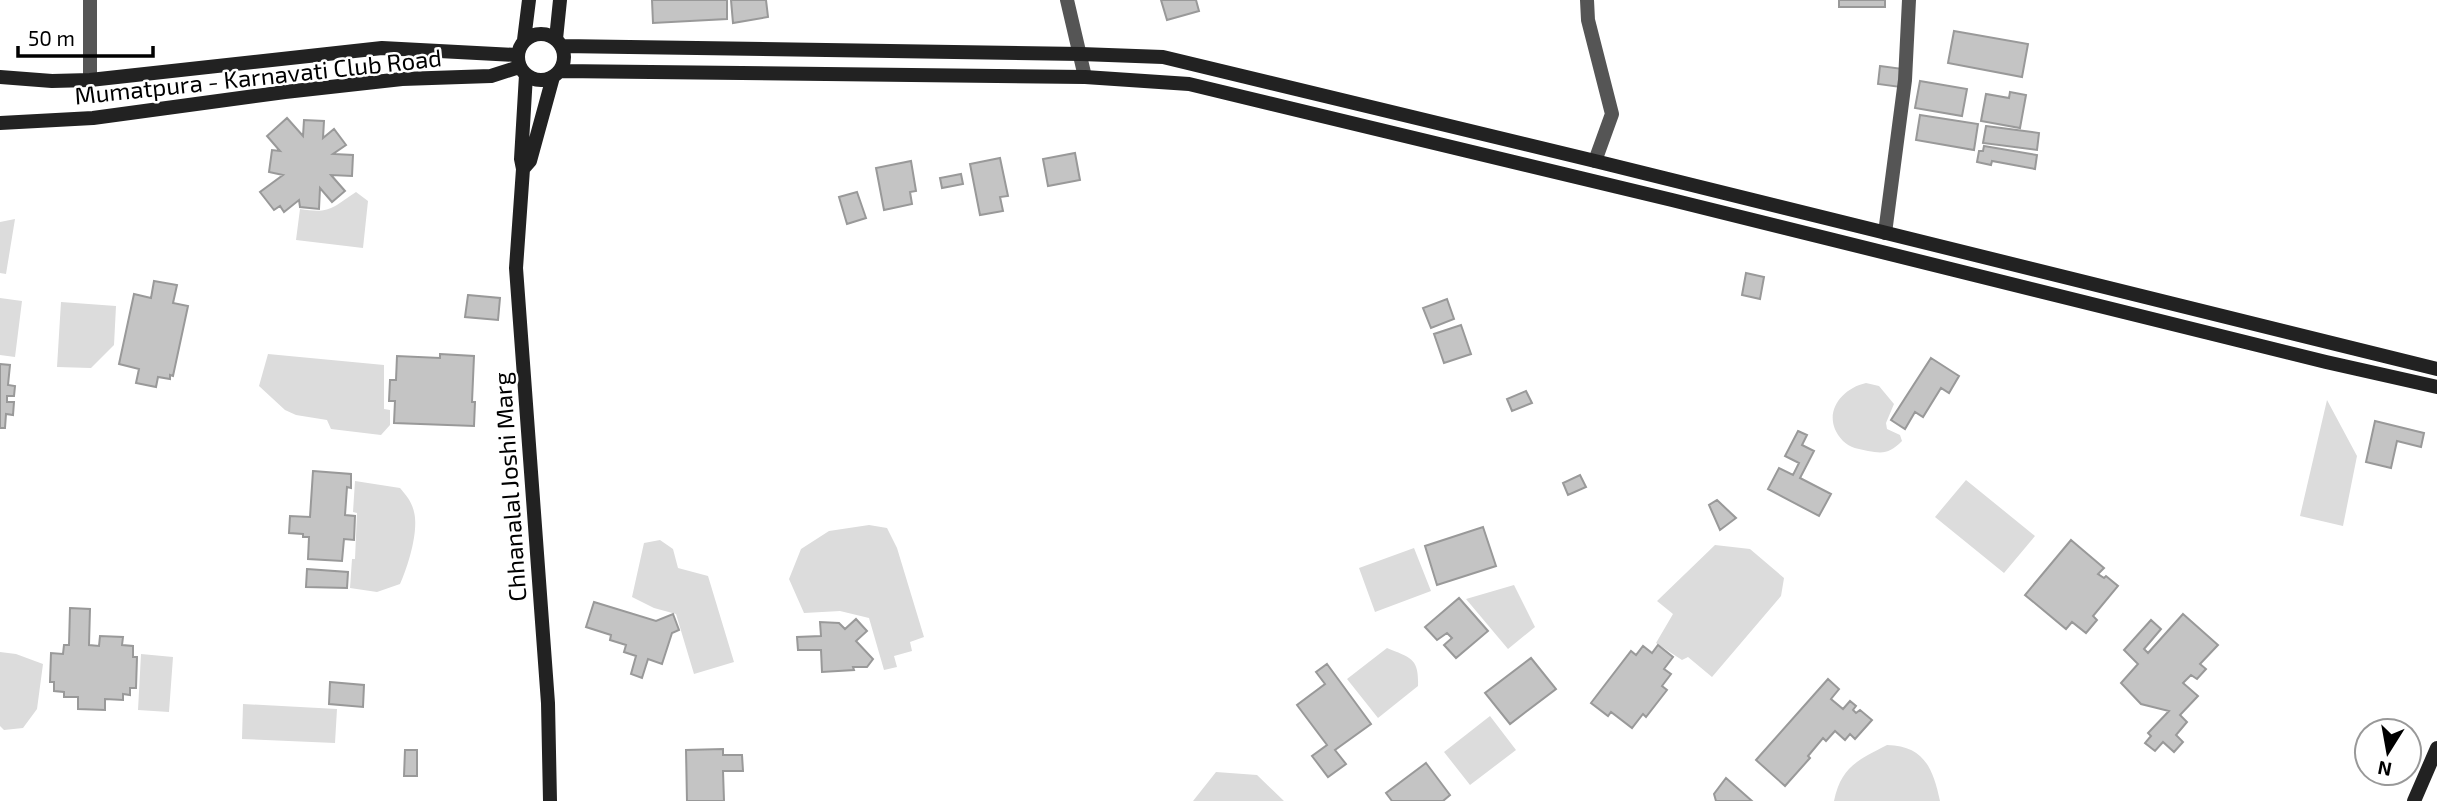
<svg xmlns="http://www.w3.org/2000/svg" width="2437" height="801" viewBox="0 0 2437 801" font-family="'Exo 2',sans-serif">
	<style>
		.green { fill: #dcdcdc }
		.building { fill: #c4c4c4; stroke: #999; stroke-width: 2 }
		.lines { fill: none; stroke-linecap: round; stroke-linejoin: round }
		.street { stroke: #555; stroke-width: 14 }
		.secondary { stroke: #222; stroke-width: 14 }
		.labels { text-anchor: middle; dominant-baseline: central; stroke-width: 5; stroke-linejoin: round; paint-order: stroke }
		.street-label { font-size: 24px; fill: #000; stroke: #fff }
	</style>
	<rect width="100%" height="100%" fill="#fff"/>
	<path class="green" d="M356 192 368 201 363 248 296 240 300 209C330 214 332 208 356 192Z
		M15 219 6 274 0 273V222Z
		M0 298 22 301 15 357 0 355Z
		M61 302 116 306 114 345 91 368 57 367Z
		M268 354 384 365V409L390 410V425L381 435 331 429 327 420 296 415 285 410 259 386Z
		M1866 383 1879 386 1894 404 1886 423 1887 429 1900 435 1902 441C1890 453 1884 454 1868 451 1859 449 1850 448 1843 441 1820 417 1839 389 1866 383Z
		M2327 400 2357 456 2343 526 2300 516Z
		M1966 480 2035 536 2004 573 1935 517Z
		M355 481 400 488C406 495 412 502 414 512 419 531 408 567 400 584L377 592 350 588 352 559H355L357 513 353 512Z
		M869 525 887 528 897 548 924 637 910 642 912 651 894 656 897 667 884 670 869 618 840 611 804 613 789 579 801 549 829 531Z
		M660 540 673 549 678 568 708 576 734 662 694 674 676 614 654 608 632 597 644 543Z
		M1715 545 1750 549 1784 578 1781 596 1712 677 1688 657 1682 660 1656 643 1673 614 1657 601Z
		M1414 548 1431 591 1375 612 1359 568Z
		M1514 585 1535 627 1508 649 1466 599Z
		M1387 648C1411 658 1419 658 1418 686L1378 718 1347 679Z
		M0 652 16 654 43 664 37 709 23 728 4 730 0 726Z
		M141 654 173 657 169 712 138 710Z
		M243 704 337 709 335 743 242 739Z
		M1490 716 1516 750 1470 785 1444 752Z
		M1887 745C1924 746 1933 768 1940 801H1834C1841 767 1858 760 1887 745Z
		M1216 772 1257 775 1284 801H1193Z"/>
	<path class="building" d="M652 0H727V19L653 23Z
		M731 0H766L768 17 733 23Z
		M1161 0H1196L1199 11 1167 20Z
		M1839 0H1885V7H1839Z
		M1954 31 2028 44 2022 77 1948 63Z
		M1880 66 1903 69 1900 87 1878 84Z
		M1920 81 1967 89 1962 116 1915 108Z
		M2010 92 2026 95 2020 128 1981 121 1986 94 2009 98Z
		M1920 115 1978 124 1974 150 1916 140Z
		M287 118 303 136 304 120 324 121 323 138 334 129 346 145 333 154 353 155 352 176 331 175 345 191 332 202 320 188 319 209 300 207 299 200 284 212 280 206 274 210 260 192 283 175 269 172 272 150 280 151 267 136Z
		M1986 126 2039 133 2037 150 1983 143Z
		M1984 146 2037 155 2035 169 1992 161 1991 165 1977 162 1979 151H1983Z
		M1075 153 1080 180 1048 186 1043 159Z
		M1000 158 1008 196 1000 197 1003 211 980 215 970 164Z
		M911 161 916 191 910 192 912 204 884 210 876 168Z
		M961 174 963 184 942 188 940 178Z
		M857 192 866 218 847 224 839 197Z
		M1746 273 1764 277 1760 299 1742 295Z
		M154 281 177 285 173 303 188 306 173 376 170 375V379L158 377 156 387 136 383 139 369 119 364 134 294 151 298Z
		M468 295 500 298 498 320 465 317Z
		M1447 299 1454 319 1431 328 1423 308Z
		M1461 325 1471 354 1444 363 1434 334Z
		M440 354 474 356 472 402H475L474 426 394 423 395 401H389L390 380H396L397 356 440 358Z
		M1931 358 1959 376 1949 393 1941 388 1923 417 1915 412 1905 429 1891 420Z
		M0 364 10 365 8 385 15 386 14 396H7V402H14L13 415 6 414 5 428H0Z
		M1526 391 1532 403 1512 411 1507 399Z
		M2375 421 2424 433 2421 447 2397 441 2391 468 2366 462Z
		M1798 431 1807 435 1802 445 1814 451 1800 478 1831 494 1819 516 1768 489 1779 468 1793 475 1799 463 1785 456Z
		M313 471 351 474V488L347 487 345 515 355 516 354 540 344 539 342 561 308 559 309 537H303V534L289 533 290 516 310 517Z
		M1580 475 1586 487 1568 495 1563 483Z
		M1717 500 1736 518 1720 530 1709 505Z
		M1483 527 1496 566 1437 585 1425 546Z
		M2071 540 2104 568 2098 574 2104 578 2106 576 2118 586 2093 616 2097 620 2086 633 2072 622 2066 629 2025 595Z
		M307 569 348 572 347 588 306 587Z
		M1459 598 1488 631 1456 658 1444 645 1452 638 1447 633 1437 640 1425 627Z
		M594 602 656 621 673 614 679 630 672 633 662 664 648 659 642 678 631 674 636 656 624 652 626 645 610 640 611 635 586 627Z
		M70 608 90 609 89 645 99 646 100 636 123 637 122 645 133 646V657H137L136 688H130V695L123 694V700L105 699V710L78 709V697H64V692L54 691V682H50L51 653 63 654 64 645H69Z
		M2183 614 2218 645 2200 664 2206 669 2197 679 2191 675 2183 683 2198 696 2180 715 2187 722 2176 735 2183 742 2174 752 2163 742 2155 751 2145 743 2151 736 2148 733 2169 711 2141 704 2121 683 2138 664 2124 650 2151 620 2161 629 2144 649 2148 653Z
		M856 619 867 631 856 641 873 659 867 667H853L854 670 822 672 821 650H798L797 637 821 636 820 622 839 623 845 629Z
		M1658 645 1673 657 1664 669 1671 674 1662 686 1667 690 1646 717 1643 714 1632 728 1611 712 1608 716 1591 703 1631 651 1636 655 1643 646 1652 653Z
		M1531 658 1556 689 1510 724 1485 693Z
		M1327 664 1371 724 1335 750 1346 764 1328 777 1312 756 1327 745 1297 705 1325 684 1316 672Z
		M1828 679 1839 689 1831 699 1843 709 1850 701 1856 706 1853 710 1856 713 1860 710 1872 720 1855 739 1850 734 1845 740 1835 731 1826 741 1823 738 1808 756 1810 758 1785 786 1756 760Z
		M330 682 364 685 363 707 329 704Z
		M723 749V755H742L743 771H723L724 801H687L686 750Z
		M405 750H417V776H404Z
		M1426 763 1450 795 1443 801H1392L1386 793Z
		M1726 778 1752 801H1716L1714 794Z"/>
	<g class="lines">
		<path class="street" d="M90 0V80
			M1067 0 1085 77
			M1587 0 1588 20 1612 114 1595 161
			M1885 233 1905 80 1909 0"/>
		<path class="secondary" d="M518 57a23 23 0 1 1 46 0a23 23 0 1 1-46 0Z
			M556 39 560 0
			M524 40 529 0
			M562 46 1081 54 1163 57 1595 161 2437 369
			M560 71 1085 77 1189 84 1672 200 2326 362 2437 387
			M526 75 521 159 523 169 516 268 548 703 550 801
			M0 77 52 81 90 80 382 48 517 55
			M0 123 93 118 285 92 402 79 491 76 519 67
			M523 169 530 161 553 77
			M2414 801 2437 748"/>
	</g>
	<g class="labels">
		<g class="street-label">
			<text transform="translate(258 76) rotate(-6)">Mumatpura - Karnavati Club Road</text>
			<text transform="translate(509 487) rotate(-94)">Chhanalal Joshi Marg</text>
		</g>
	</g>
	<g transform="translate(2388 752) rotate(191)"><circle r="33" fill="#ffffff" stroke="#999999" stroke-width="2"/>
	<path d="M0-5L12 26L0 18L-12 26Z" fill="#000000"/>
	<text y="-10" font-size="19" font-weight="bold" text-anchor="middle" fill="#000000">N</text>
	</g>
	<path d="M18 46v10h135v-10" fill="none" stroke="#000000" stroke-width="3.5"/>
	<text x="28" y="46" font-size="21" fill="#000000" stroke="#ffffff" stroke-width="5" paint-order="stroke">50 m</text>
</svg>
